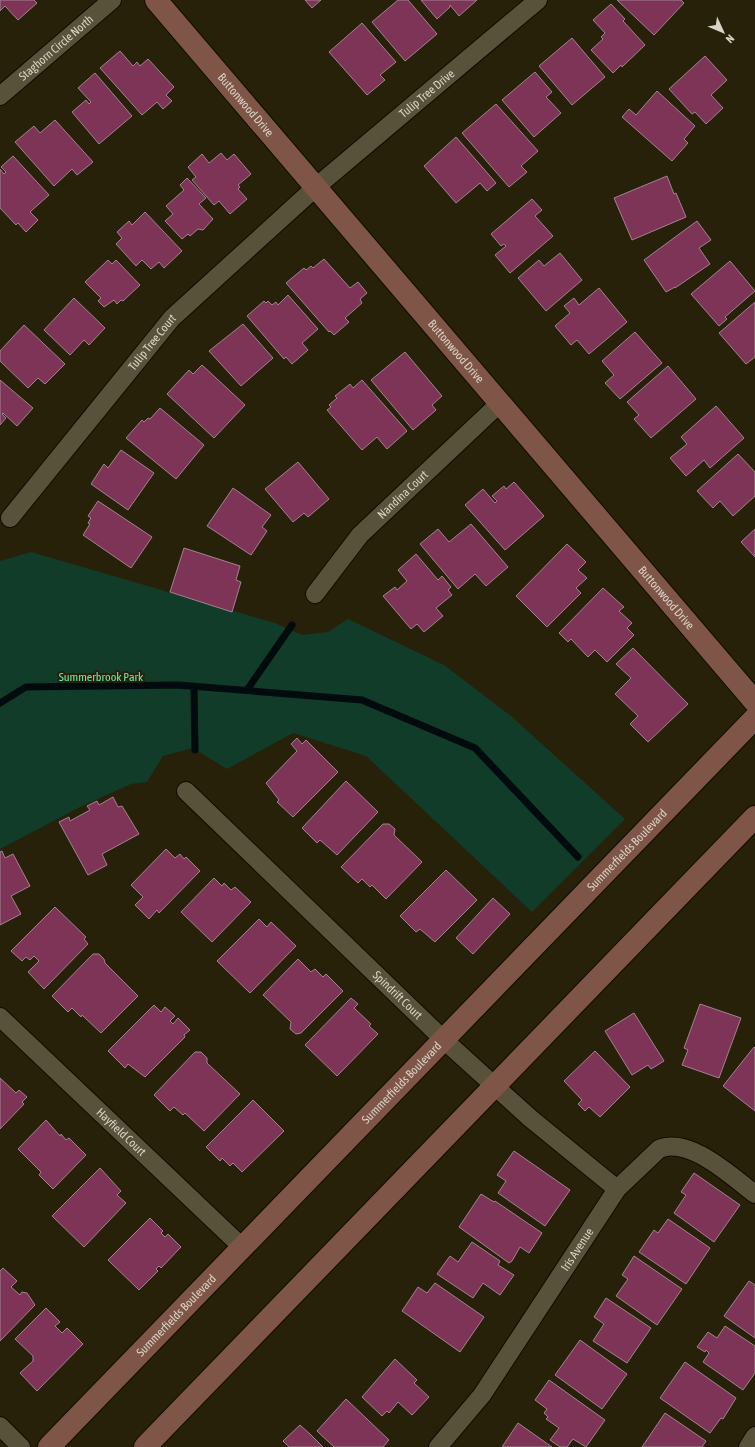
<svg xmlns="http://www.w3.org/2000/svg" width="755" height="1447" viewBox="0 0 755 1447" font-family="'Asap Condensed',sans-serif">
	<style>
		.green { fill: #103c29 }
		.lines { fill: none; stroke-linecap: round; stroke-linejoin: round }
		.stream { stroke: #010b0d; stroke-width: 7 }
		.building { fill: #7d3457; stroke: #a18490 }
		.street-casing { stroke: #100a00; stroke-width: 20 }
		.secondary-casing { stroke: #100a00; stroke-width: 24 }
		.street { stroke: #59523a; stroke-width: 18 }
		.secondary { stroke: #7e5547; stroke-width: 22 }
		.labels { text-anchor: middle; dominant-baseline: central; stroke-width: 4; stroke-linejoin: round; paint-order: stroke }
		.street-label { font-size: 12px; fill: #d7d3c6; stroke: #27210a }
		.park-label { font-size: 12px; fill: #6de9af; stroke: #27210a }
	</style>
	<rect width="100%" height="100%" fill="#27210a"/>
	<path class="green" d="M31 552 275 623 302 635 328 632 348 619 444 665 511 716 625 819 532 912 366 756 293 733 227 769 193 748 163 756 147 782 131 784 82 806 0 849V561Z"/>
	<g class="lines">
		<path class="stream" d="M194 686 195 750
			M247 690 292 625
			M0 703 26 687 178 685 362 700 475 748 578 857"/>
	</g>
	<path class="building" d="M0 0H34L37 3 18 20 5 6 0 11Z
		M305 0H321L312 8Z
		M398 0H408L437 34 405 61 372 22Z
		M421 0H477L459 16 450 5V7L437 19Z
		M617 0H681L684 3 654 35Z
		M611 4 625 19 623 21 645 45 622 67 621 65 613 73 591 50 603 39 601 37 605 33 593 20Z
		M362 23 396 62 380 75 385 80 367 95 329 52Z
		M572 38 605 77 572 105 539 66Z
		M120 51 133 66 137 62 140 66 148 59 174 87 166 95 172 101 163 109 157 102 142 115 100 68Z
		M705 56 727 80 711 95 723 108 706 124 695 112 692 114 669 89Z
		M535 72 552 92 546 97 561 113 534 137 502 100Z
		M95 73 132 116 99 144 72 112 86 100 89 104 91 102 78 88Z
		M657 91 695 126 684 139 688 143 672 161 622 117 629 109 636 115Z
		M496 104 538 151 521 166 527 172 509 187 462 133Z
		M55 120 93 162 77 175 72 169 54 186 15 142 34 126 40 133Z
		M456 137 496 183 487 191 480 183 456 203 424 166Z
		M221 153 227 160 234 154 251 174 238 185 240 187 238 189 247 199 230 214 219 201 214 205 192 180 196 177 188 167 202 154 209 163Z
		M13 156 49 195 30 212 38 220 26 232 18 223 16 225 0 208V169L4 174 6 172 1 167Z
		M667 176 674 194 676 193 686 217 632 240 614 198Z
		M187 178 206 198 199 204 213 219 203 230 198 229 190 236 188 234 182 239 165 221 173 214 166 206 184 190 180 185Z
		M532 199 542 210 535 216 553 236 510 273 495 255 506 246 504 244 501 246 491 234Z
		M145 212 182 251 164 268 159 262 151 269 142 260 136 266 116 244 122 238 117 232 129 221 132 225Z
		M697 221 711 240 699 248 710 264 675 288V287L666 292 644 260Z
		M560 253 582 280 546 311 518 278 539 260 544 266Z
		M324 259 350 288 358 282 367 293 360 299 362 303 345 318 349 322 334 335 330 331 329 332 286 283 304 268 306 270 311 266 313 268Z
		M108 260 112 264 116 260 140 285 123 301 121 300 117 304 114 300 104 307 98 301 101 298 85 282Z
		M730 261 755 291 725 317 727 319 719 326 691 294Z
		M599 288 627 322 589 354 577 340 571 345 555 326 570 313 564 306 574 298 579 305Z
		M288 295 318 329 302 343 308 350 292 364 286 357 284 359 247 316 264 301 266 303 268 301 272 305 276 302 278 305Z
		M74 298 105 328 89 345 84 340 70 355 44 330Z
		M755 302V357L746 364 719 333Z
		M243 324 273 358 241 386 209 351Z
		M24 325 65 364 45 384 38 378 28 388 0 361V351Z
		M635 332 662 363 620 399 605 383 614 375 602 361Z
		M405 352 442 396 432 405 436 410 413 430 371 380Z
		M202 365 245 405 214 438 167 394 189 370 193 374Z
		M668 366 696 399 651 438 634 419 639 415 627 402Z
		M0 380 33 408 17 426 3 413 2 414 6 418 0 425Z
		M362 380 407 431 387 449 377 437 362 450 327 410 331 407 329 405 337 398 335 396 350 384 353 388Z
		M716 406 744 438 710 468 704 460 686 476 670 458 687 444 681 437Z
		M160 408 204 445 176 479 126 438 142 420 144 422 148 418 150 419Z
		M121 450 154 473 128 510 91 484 104 464 108 468Z
		M738 454 755 472V496L733 516 720 501 713 508 697 491Z
		M298 462 329 499 308 517 304 513 293 522 265 489Z
		M514 482 544 516 505 550 465 505 483 489 495 503 497 501 492 496 504 486 506 489Z
		M233 488 271 515 262 527 267 531 251 555 207 526Z
		M98 501 152 537 131 568 83 535 90 524 88 523 91 518 88 516Z
		M471 524 508 567 486 586 475 574 458 589 420 544 438 529 449 542Z
		M755 529V557L741 542Z
		M567 544 586 562 578 570 587 578 576 588 581 593 547 627 516 596Z
		M184 548 240 566 236 580 241 582 232 612 170 592Z
		M416 554 438 580 442 576 451 587 448 590 452 595 436 608 443 616 424 632 417 624 411 629 383 596 395 587 397 590 407 581 398 570Z
		M603 588 624 607 619 611 632 623 627 628 634 635 607 662 595 650 588 657 571 639 568 642 559 633Z
		M633 648 688 704 648 742 630 724 638 716 615 694 631 678 616 664Z
		M297 738 302 744 306 740 338 772 293 817 277 802 279 800 266 783 297 751 291 744Z
		M346 781 378 812 337 855 320 840 317 843 302 828Z
		M113 797 118 807 122 806 139 834 102 854 107 865 88 875 59 822 69 817 70 821 90 810 87 806 97 801 99 805Z
		M383 824H389L395 829 394 835 422 862 386 899 372 885 370 887 362 879 358 883 341 867Z
		M166 849 175 858 180 854 184 859 186 857 200 871 159 913 157 910 149 919 135 905 143 897 131 885Z
		M2 851 5 858 13 854 30 886 11 896 21 914 0 925V852Z
		M446 870 477 900 435 942 420 929 416 932 400 916Z
		M214 878 222 886 224 883 231 890 235 887 251 902 212 942 181 912Z
		M493 898 510 914 473 954 456 938Z
		M55 907 86 937 84 939 88 944 44 989 28 972 39 961 34 956 30 960 26 957 22 961 11 951Z
		M259 919 267 927 271 922 296 946 250 993 217 961Z
		M93 954H99L104 959 105 963 138 996 101 1033 82 1015 81 1017 72 1008 68 1012 52 996Z
		M298 959 311 972 315 969 323 977 326 974 343 991 301 1033 296 1034 290 1029 291 1022 263 995Z
		M351 998 358 1004 354 1008 371 1024 369 1026 378 1034 337 1076 305 1045Z
		M700 1004 741 1018 719 1078 682 1065 688 1050 684 1048Z
		M154 1005 161 1012 165 1007 175 1016 170 1021 173 1024 178 1018 190 1030 184 1035 185 1037 145 1077 128 1064 125 1068 108 1051Z
		M634 1013 664 1061 651 1069 648 1065 632 1075 605 1031Z
		M754 1047 755 1048V1111L723 1086Z
		M595 1051 630 1087 600 1117 589 1107 585 1111 578 1104 582 1100 564 1081Z
		M195 1052H201L207 1058V1063L240 1094 204 1131 185 1113 183 1115 174 1107 170 1111 154 1095Z
		M0 1078 16 1093 19 1090 27 1097 22 1102 24 1104 0 1129Z
		M253 1100 284 1131 242 1172 233 1163 230 1166 222 1158 220 1161 206 1147Z
		M46 1120 60 1136 61 1134 66 1140 69 1138 86 1155 53 1189 39 1175 41 1172 18 1149Z
		M514 1151 570 1190 545 1226 498 1193 506 1181 497 1175Z
		M100 1168 121 1191 117 1195 126 1203 84 1247 52 1216Z
		M694 1173 740 1205 714 1242 674 1213 686 1195 681 1192Z
		M481 1194 494 1202 495 1201 542 1233 529 1253 520 1247 512 1261 509 1263 459 1227Z
		M150 1218 163 1231 161 1233 165 1237 168 1234 181 1247 161 1268 159 1266 156 1269 158 1271 139 1290 108 1260Z
		M668 1219 710 1248 686 1284 639 1252 654 1230 658 1233Z
		M472 1242 500 1261 498 1265 514 1275 500 1295 483 1283 473 1298 437 1274 450 1256 458 1262Z
		M634 1256 682 1289 657 1325 616 1296 628 1279 622 1275Z
		M3 1268 17 1281 11 1287 20 1295 22 1292 27 1293 35 1305 0 1341V1271Z
		M749 1281 755 1285V1338L724 1316Z
		M435 1283 484 1317 460 1352 402 1311 418 1287 427 1293Z
		M606 1298 651 1328 627 1363 593 1341 604 1324 594 1317Z
		M46 1308 60 1322 55 1326 62 1333 67 1328 83 1344 37 1391 20 1373 33 1361V1356L15 1339Z
		M725 1326 755 1346V1373L743 1390 703 1362 709 1353 706 1350 705 1352 697 1347 708 1332 717 1338Z
		M580 1340 627 1374 602 1409 555 1375Z
		M395 1359 417 1380 414 1383 429 1397 412 1415 398 1402 389 1413 387 1411 382 1416 362 1397Z
		M685 1362 736 1398 723 1419 721 1418 710 1433 660 1398Z
		M549 1380 605 1420 586 1447 573 1439 567 1447H560L550 1440 559 1428 546 1419 548 1417 544 1413 547 1409 535 1400Z
		M346 1399 389 1440 383 1447H334L317 1431Z
		M665 1413 706 1441 702 1447H642Z
		M518 1423 552 1447H502Z
		M300 1425 311 1435 323 1447H289L283 1441Z"/>
	<g class="lines">
		<g class="street-casing">
			<g id="street">
				<path id="s1" d="M0 96 112 0"/>
				<path id="s2" d="M10 518 172 318 316 187 538 0"/>
				<path id="s3" d="M315 594 360 535 500 403"/>
				<path id="s4" d="M186 791 444 1040 530 1118 617 1189"/>
				<path id="s5" d="M0 1017 242 1247"/>
				<path d="M0 1426 21 1447"/>
				<path id="s6" d="M438 1447 482 1395 617 1189 659 1149C689 1136 731 1176 755 1194"/>
				<path d="M748 1447 755 1436"/>
			</g>
		</g>
		<g class="secondary-casing">
			<g id="secondary">
				<path id="s7" d="M156 0 755 702"/>
				<path id="s8" d="M49 1447 755 718"/>
				<path d="M145 1447 755 817"/>
			</g>
		</g>
		<use href="#street" class="street"/>
		<use href="#secondary" class="secondary"/>
	</g>
	<g class="labels">
		<g class="street-label">
			<text stroke="none"><textPath href="#s1" startOffset="74">Staghorn Circle North</textPath></text>
			<text stroke="none"><textPath href="#s2" startOffset="597">Tulip Tree Drive</textPath></text>
			<text stroke="none"><textPath href="#s7" startOffset="138">Buttonwood Drive</textPath></text>
			<text stroke="none"><textPath href="#s2" startOffset="226">Tulip Tree Court</textPath></text>
			<text stroke="none"><textPath href="#s7" startOffset="462">Buttonwood Drive</textPath></text>
			<text stroke="none"><textPath href="#s3" startOffset="133">Nandina Court</textPath></text>
			<text stroke="none"><textPath href="#s7" startOffset="786">Buttonwood Drive</textPath></text>
			<text stroke="none"><textPath href="#s8" startOffset="831">Summerfields Boulevard</textPath></text>
			<text stroke="none"><textPath href="#s4" startOffset="294">Spindrift Court</textPath></text>
			<text stroke="none"><textPath href="#s8" startOffset="507">Summerfields Boulevard</textPath></text>
			<text stroke="none"><textPath href="#s5" startOffset="167">Hayfield Court</textPath></text>
			<text stroke="none"><textPath href="#s6" startOffset="242">Iris Avenue</textPath></text>
			<text stroke="none"><textPath href="#s8" startOffset="183">Summerfields Boulevard</textPath></text>
		</g>
		<g class="park-label">
			<text x="101" y="677">Summerbrook Park</text>
		</g>
	</g>
	<g transform="translate(723 32) rotate(134)" stroke="#27210a" stroke-width="3" paint-order="stroke">
	<path d="M0-3L7 15L0 10L-7 15Z" fill="#d7d3c6"/>
	<text y="-6" font-size="11" font-weight="bold" text-anchor="middle" fill="#d7d3c6">N</text>
	</g>
</svg>
